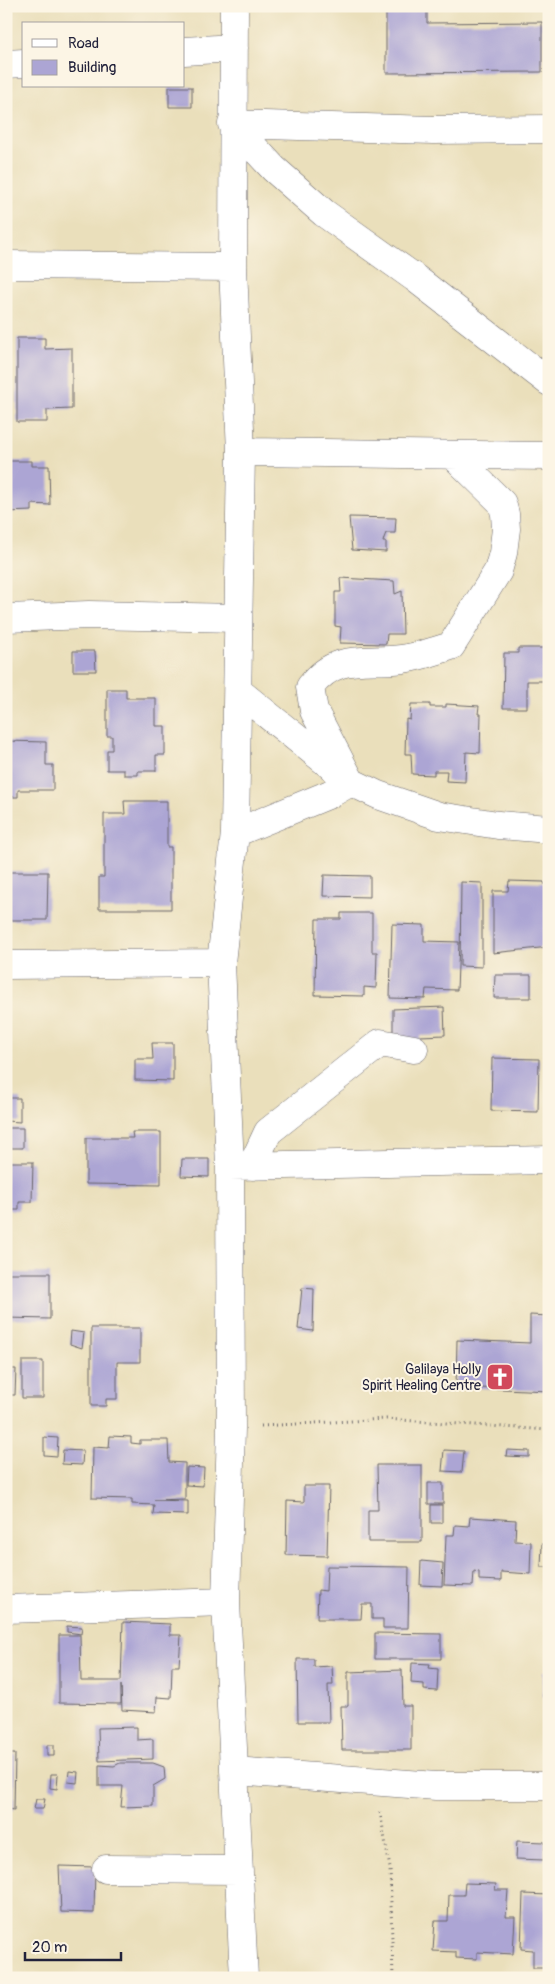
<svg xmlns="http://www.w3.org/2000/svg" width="555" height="1984" viewBox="0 0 555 1984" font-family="Pangolin,sans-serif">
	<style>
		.building { fill: #aca5d4 }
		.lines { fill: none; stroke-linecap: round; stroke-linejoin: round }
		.street-casing { stroke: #686468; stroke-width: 29 }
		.path { stroke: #686468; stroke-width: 3; stroke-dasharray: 1 4; stroke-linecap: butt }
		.street { stroke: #fff; stroke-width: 28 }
		.labels { text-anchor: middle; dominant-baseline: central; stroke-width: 4; stroke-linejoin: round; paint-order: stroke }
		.poi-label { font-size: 14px; fill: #22223b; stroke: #fcf5e5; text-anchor: end }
	</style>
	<rect width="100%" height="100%" fill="#fcf5e5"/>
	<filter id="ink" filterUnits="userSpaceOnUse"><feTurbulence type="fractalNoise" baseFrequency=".02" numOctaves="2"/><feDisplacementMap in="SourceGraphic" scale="10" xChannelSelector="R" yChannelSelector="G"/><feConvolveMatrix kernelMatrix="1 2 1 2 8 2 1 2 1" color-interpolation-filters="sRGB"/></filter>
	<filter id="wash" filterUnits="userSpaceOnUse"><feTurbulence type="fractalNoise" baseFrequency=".0096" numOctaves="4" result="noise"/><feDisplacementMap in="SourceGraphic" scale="20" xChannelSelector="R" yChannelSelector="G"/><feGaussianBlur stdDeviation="1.12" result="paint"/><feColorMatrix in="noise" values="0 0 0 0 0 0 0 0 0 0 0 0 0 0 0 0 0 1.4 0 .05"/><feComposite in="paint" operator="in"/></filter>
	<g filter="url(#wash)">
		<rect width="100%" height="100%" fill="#eadfbb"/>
		<g id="blocks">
			<path class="building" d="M386 6H427V23L542 22V72L386 73Z
				M169 87H192V107H169Z
				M17 338H45V349L72 348V409L47 410V422H17Z
				M6 461H32V466H49L50 505 32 504V511L6 512Z
				M349 517 396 518 395 533H386L384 538 383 542H386V552L352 550Z
				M340 578 394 581 395 594 402 591 403 634H387L386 644 340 643 341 627 335 626V592H341Z
				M518 648H549V681H527V708H503L504 653H518Z
				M73 651H95L96 671H73Z
				M107 689H126V698H156V726H165V755H156V771H138V775H124V770H107V750H112V736H107Z
				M411 704H430V707H446V704L479 706 478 714H481L480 753 466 752 465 782 446 781 447 771H434V775L412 774 411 754H405L406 719 410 720Z
				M6 741 46 742V765H53V790H18V797H6Z
				M124 801H167V847H171V909H99V877H104V814H125Z
				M6 872H48L47 920H6Z
				M324 875 370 876V897L323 896Z
				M509 881 544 882 545 885H549V947L493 953V891H508Z
				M461 882 482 883V967L460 966Z
				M341 913H372V952H377L376 988 364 987V996L315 995 316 919H341Z
				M392 924 424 925V941L459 942 457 990 426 989 425 999 390 998Z
				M495 975H531V998H494Z
				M444 1007 445 1035 420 1036V1044L393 1045V1009Z
				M152 1043H173V1081L135 1080V1059H153Z
				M492 1058 539 1059 538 1112 491 1111Z
				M6 1085H9V1098H20V1122L6 1121Z
				M6 1128H23V1148H6Z
				M132 1132H161V1185L86 1184V1138H133Z
				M182 1159H209V1177L181 1176Z
				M6 1162H33L32 1202H19V1210H6Z
				M6 1273H50V1319L6 1318Z
				M302 1288 314 1289 313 1331 298 1329Z
				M530 1315 549 1316V1391L456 1387 457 1340 530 1343Z
				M91 1328H140V1362H117V1399H106V1406H91Z
				M71 1331 84 1333 82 1348 70 1344Z
				M6 1339H9L8 1369H16L15 1395H6Z
				M22 1361H43V1398H22Z
				M110 1436 131 1437V1443L140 1444V1440H168L169 1462 185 1463V1499L154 1500 188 1501V1515L153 1514 154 1505 132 1504V1499L92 1498 93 1447 109 1448Z
				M44 1437 58 1438 57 1456 44 1455Z
				M63 1450 83 1451 82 1465 62 1464Z
				M444 1450 464 1451 462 1472 442 1471Z
				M507 1450 529 1451V1457L506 1456Z
				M377 1465H422V1542H368V1510H378Z
				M187 1467 204 1468 203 1486 186 1485Z
				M428 1483H443V1504H428Z
				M304 1486H329L327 1556 286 1555 287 1501 304 1502Z
				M431 1505H442V1523H431Z
				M470 1517 516 1520 515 1541 531 1542 530 1574 501 1572V1581L479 1580V1572L474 1571 473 1586 444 1585 446 1535H454L455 1525 469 1526Z
				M546 1525H549V1567H541L542 1544H545Z
				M421 1561 443 1563 442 1586 420 1585Z
				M327 1566 409 1567 408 1628H383V1619H372V1604H362L361 1619H317L318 1590 326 1591Z
				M123 1622 170 1624V1635H181L179 1666H172L171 1698 157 1697 156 1712 122 1710 121 1685V1704L59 1703V1635H80L81 1681H121Z
				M67 1626 82 1627 81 1634 67 1632Z
				M375 1633 441 1634V1659H375Z
				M297 1659H314V1667L332 1666 333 1685H328L329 1722H298Z
				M412 1663 430 1664 429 1668 438 1669 437 1691 424 1690V1684L411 1683Z
				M402 1670 403 1706H411V1750H342L341 1706H348V1672Z
				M543 1672H549V1697H543Z
				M137 1727V1740L153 1739V1759L99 1761 98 1728Z
				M47 1745H54V1756H47Z
				M6 1754H15L14 1810 6 1809Z
				M120 1763H153L164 1767 165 1779 153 1786V1806L121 1807 123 1786H99V1765L114 1766Z
				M69 1771 78 1772 77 1783 68 1782Z
				M51 1774H58L57 1789 50 1788Z
				M36 1799H45L43 1809H34Z
				M517 1841 545 1842 544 1860 516 1859Z
				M59 1866 95 1867 94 1913 61 1912Z
				M465 1883 496 1884 495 1890H508L506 1917H515L513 1954 477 1952V1959L456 1958V1952L433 1951 435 1921H448L449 1895H464Z
				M523 1894 549 1895V1968H533V1950L521 1949Z"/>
		</g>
	</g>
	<g filter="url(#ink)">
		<use href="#blocks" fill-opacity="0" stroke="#686468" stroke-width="1"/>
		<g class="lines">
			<g class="street-casing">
				<path id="street" d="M234 6 233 267 241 452 235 833 221 963 230 1166 231 1428 226 1602 244 1978
					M184 51 234 48
					M6 64 24 63
					M232 124 274 169 324 213 415 278 549 382
					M232 124 433 130 549 129
					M6 265 233 267
					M241 452 549 456
					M6 618 89 615 238 618
					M238 691 351 782 378 795 439 816 498 825 549 829
					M235 833 330 794 351 782 314 711 310 687C337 652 364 664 402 659 418 657 435 651 451 646L498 571 503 553 506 529 505 514 502 503 453 455
					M6 965 221 963
					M230 1166 549 1160
					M252 1166 268 1132 380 1043 414 1049
					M6 1609 226 1602
					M234 1771 436 1786H549
					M106 1869 239 1870"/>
			</g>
			<path class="path" d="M261 1426 386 1419 549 1430
				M380 1812 390 1868 393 1978"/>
			<use href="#street" class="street"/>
		</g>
	</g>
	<defs>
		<g id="church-square" transform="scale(1.4375)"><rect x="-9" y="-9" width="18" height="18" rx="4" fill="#d1495b" stroke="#fcf5e5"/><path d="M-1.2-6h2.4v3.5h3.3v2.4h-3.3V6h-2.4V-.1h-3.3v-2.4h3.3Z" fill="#fff"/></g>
	</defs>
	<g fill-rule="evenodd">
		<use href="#church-square" x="500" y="1377"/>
	</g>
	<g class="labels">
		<g class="poi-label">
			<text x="481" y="1369">Galilaya Holly<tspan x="481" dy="16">Spirit Healing Centre</tspan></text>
		</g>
	</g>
	<rect width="555" height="1984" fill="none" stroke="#fcf5e5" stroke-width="25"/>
	<rect x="22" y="22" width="162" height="65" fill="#fcf5e5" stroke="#a5a1a1"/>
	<rect x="32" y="39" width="25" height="8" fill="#ffffff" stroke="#a5a1a1"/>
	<text x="68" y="48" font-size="15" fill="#22223b">Road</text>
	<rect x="32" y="60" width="25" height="15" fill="#aca5d4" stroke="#a5a1a1"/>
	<text x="68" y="72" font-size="15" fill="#22223b">Building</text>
	<path d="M25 1952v8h96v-8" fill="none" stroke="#22223b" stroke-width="2.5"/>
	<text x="32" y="1952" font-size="15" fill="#22223b" stroke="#fcf5e5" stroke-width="4" paint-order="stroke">20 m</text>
</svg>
